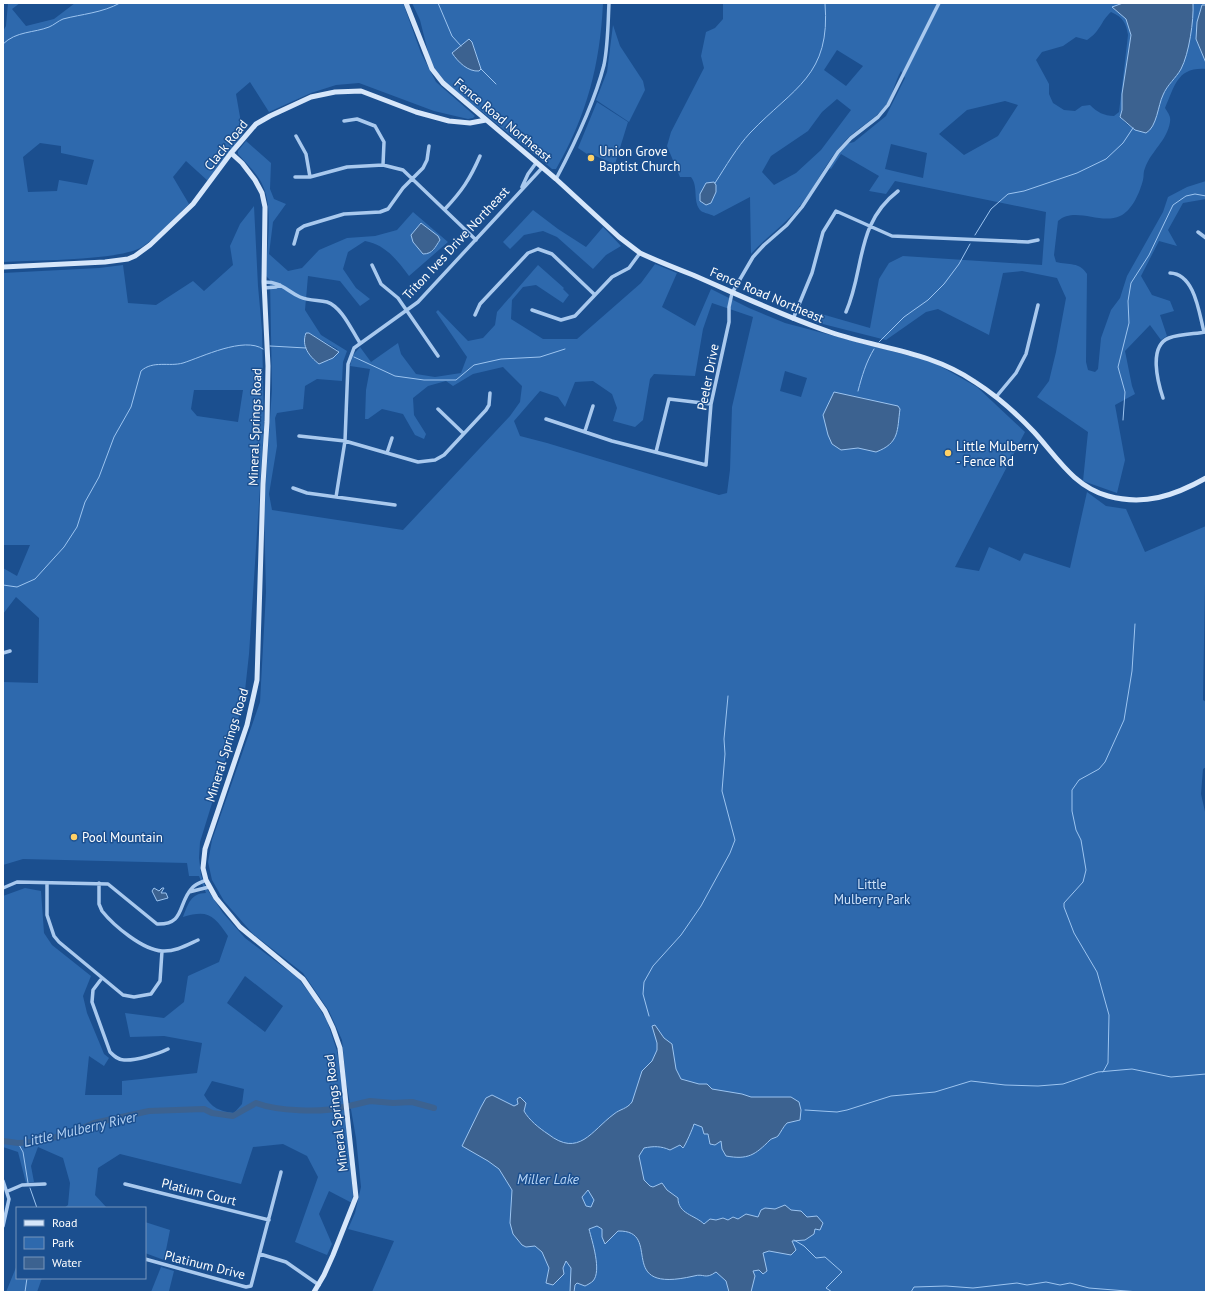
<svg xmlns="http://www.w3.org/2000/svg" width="1209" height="1295" viewBox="0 0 1209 1295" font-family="'PT Sans',sans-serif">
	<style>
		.green { fill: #2e69ad; fill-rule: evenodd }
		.water { fill: #3c6290; stroke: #9cc4f0; fill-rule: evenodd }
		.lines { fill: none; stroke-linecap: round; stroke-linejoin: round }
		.stream { stroke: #9cc4f0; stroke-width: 1 }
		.river { stroke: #3c6290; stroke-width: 6 }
		.street { stroke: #a9c9ee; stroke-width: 3.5 }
		.secondary { stroke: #d6e6fa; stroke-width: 5 }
		.poi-dot { fill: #ffd166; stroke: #1b4f8f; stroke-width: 1.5 }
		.labels { text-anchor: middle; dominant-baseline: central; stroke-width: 3; stroke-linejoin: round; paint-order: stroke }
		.street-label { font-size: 13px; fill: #fff; stroke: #1b4f8f }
		.poi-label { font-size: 13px; fill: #fff; stroke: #1b4f8f; text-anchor: start }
		.park-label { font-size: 13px; fill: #cfe3fa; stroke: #1b4f8f }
		.water-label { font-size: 14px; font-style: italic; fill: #b5d3f5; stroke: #1b4f8f }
	</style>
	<rect width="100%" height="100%" fill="#1b4f8f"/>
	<path class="green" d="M8 3H20L12 9 26 26 54 19 75 3H403L421 53 436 82 475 116 473 118 468 119 434 111 359 83 336 85 311 93 269 112 250 82 236 94 243 134 208 181 186 161 173 177 189 204C174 218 159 236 142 247 118 261 34 260 3 262V31L6 26ZM40 143 61 146V153L94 160 87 185 59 180 57 191 28 192 23 157Z
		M412 3H603C600 65 587 115 556 169H552L481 111 460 97 447 84 435 69 429 56 420 20ZM470 39 480 66 479 71 464 66 452 53Z
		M723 3H1123L1112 7 1126 19 1131 35 1122 94V110L1120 116C1125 126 1138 132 1149 131L1163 94 1181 68 1191 29 1193 3H1206L1197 42 1206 63V69C1177 67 1175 86 1165 108 1168 113 1171 116 1170 122 1167 141 1151 151 1145 168 1143 172 1144 176 1143 180 1140 192 1132 211 1120 216 1100 225 1075 206 1058 221L1054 255 1056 262C1069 265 1080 262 1087 274L1086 362 1088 370 1095 372 1098 369 1101 338 1111 310 1120 298 1127 276 1163 212 1168 197 1187 187 1206 181V199L1183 203 1168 230 1177 246 1159 241 1141 276 1152 295 1170 301 1174 311 1160 315 1167 336 1161 340 1150 325 1125 351 1132 386 1135 394 1115 405 1125 460 1117 493 1083 481 1088 432 1037 397 1049 381 1056 352 1066 298 1057 278 1022 271 1003 273 989 335 938 309 926 312 886 340 815 322 818 313 870 328 879 279 889 263 903 256 1042 265 1046 212 895 181 886 194 869 191 879 176 841 154 831 169 828 167 846 144 854 142 886 116 905 78 901 71C895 81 893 95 886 105 875 120 857 128 845 141 826 161 816 186 799 207 785 225 766 237 751 254L750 197 714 216C710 214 704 213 701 211 692 202 699 187 691 177H680L667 146 671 132 704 68 701 56 706 32 715 28 723 19ZM1111 12C1123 17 1126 23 1128 35L1119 112 1114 116C1104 116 1097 112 1090 105L1082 106 1075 111 1064 110 1053 103 1049 94V84L1036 60 1042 52 1063 46 1076 37 1087 40C1101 31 1100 22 1111 12ZM837 50 863 66 846 86 824 70ZM837 99 851 110 821 150 796 173 774 185 762 172 771 156 808 131 822 112ZM1005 101 1018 105 998 136 964 155 939 134 967 110ZM891 144 927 153 923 178 885 169ZM716 189 711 203 706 204 700 201V194Z
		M613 25 620 46 643 81 645 90 629 122 596 100 607 72Z
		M597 102 628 122 615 164 588 153 587 154 578 148Z
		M246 141 271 163 270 189 274 199 286 204 273 222 269 254 288 271 302 268 319 250 347 238 375 236 397 230 413 212 448 242 409 276C397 260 386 245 365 241L348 252 343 269 356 288 370 299 360 306 340 281 308 276 305 310 321 335 347 351 343 362 342 381 317 379 305 386 303 409 277 413 275 418 277 446 269 494 272 510 403 530 510 416 520 402 522 386 503 367 473 374 453 386 446 381 428 386 413 398 414 415 426 434 424 439 415 435 403 414 382 409 368 419H365L366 390 370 369 350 366 353 355 360 347 371 362 398 343 401 354 416 374 435 377 461 373 467 357 436 312 438 310 468 341 483 338 495 325 497 312 538 265 564 288 563 289 569 295 563 303 536 285 523 287 512 300 511 319 543 339H577L641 283 655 264 677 273 662 307 695 326 711 289 749 308 785 323 933 362 977 387 1025 432 955 567 979 571 989 547 1020 561 1024 553 1070 568 1087 492 1106 506 1126 509 1145 552 1206 526 1203 700 1206 702V767L1203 769 1201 794 1206 816V1292H372L394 1241 348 1229 355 1213 361 1187 356 1138 346 1081 342 1040 329 1011 303 973 253 934 224 901 212 880 208 862 212 840 260 702 266 592 264 509 272 389 270 280 266 276C266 249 274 211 263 186 258 174 247 164 238 154V151ZM421 224 440 240 433 251 423 254 413 242 411 235ZM712 303 753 317 732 407 730 470 727 493 719 495 547 443 520 436 514 421 540 391 558 397 565 407 575 382 593 381 612 394 617 408 613 421 635 427 643 420 650 379 654 374 695 376 703 329ZM309 333 337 349 339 352 328 361ZM785 371 807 378 801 397 780 391Z
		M254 206 258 286 262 330 264 427 249 654 244 700 200 842 199 858 201 875 205 886 223 913 245 938 298 978 313 998 327 1021 337 1051 343 1090 353 1194 352 1203 329 1191 319 1214 332 1244 327 1255 295 1242 318 1177 307 1156 283 1144 253 1147 241 1184 120 1154 98 1168 95 1195 107 1208H64L68 1205 70 1183 63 1158 38 1147 31 1166 34 1182 26 1183 18 1152 3 1147V896L25 888 41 891 44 933 52 945 91 976 83 996 87 1013 102 1049 104 1054 109 1058 104 1066 89 1056 85 1095H122V1081L197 1073 202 1043 164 1036 130 1037 125 1013 164 1018 184 1002 188 976 219 962 228 936C214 916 209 909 183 917 188 904 191 893 206 893L199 876H189L187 863 23 859 3 865V682L38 683 39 618 16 597 3 614V568L17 576 30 545H3V273L99 268 123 265 128 303 156 305 193 281 204 291 233 265 230 246 240 224ZM194 390H243L238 422 197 416 191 409ZM245 976 283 1006 265 1032 227 1003ZM212 1081 244 1089 242 1104 234 1113C219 1111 212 1108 204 1095Z
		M533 210 558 229 586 247 603 227 621 246 606 255 593 269 557 237 543 231 524 235 510 249 503 242Z
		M145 1222 170 1230 164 1260 145 1253Z
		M17 1265V1278H42L37 1292H6Z
		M161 1267 174 1271 169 1291 151 1292Z"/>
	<path class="water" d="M1123 3H1193C1194 20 1189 54 1181 69 1176 78 1167 85 1163 95 1158 105 1157 127 1146 133L1135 130 1120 117 1122 110V94L1131 35 1126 19 1112 7Z
		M1202 5H1206V63L1196 39 1197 22Z
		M469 39 472 42 481 69 479 71C468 72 458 62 452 53Z
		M714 182 716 185V192L711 203 706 205 700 201V194L706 183Z
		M421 223 438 236 440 240C435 247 433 254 423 254L413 242 411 235Z
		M306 333H309L339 352 333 358 319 364C309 356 301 346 306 333Z
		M834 392 898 406 900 409C897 430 900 443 876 452L858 448 841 450 832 444 828 435 823 415Z
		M154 888 159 891 162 888H164L161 893H166L168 898 157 901 152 891Z
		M655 1025 664 1038 672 1044 676 1069 681 1079 699 1084H707L712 1089 742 1094 751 1097H791L799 1102 801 1110 800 1120 787 1123C783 1127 781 1132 778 1136 776 1138 772 1138 770 1140 755 1155 748 1160 726 1156L722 1149 721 1141 715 1145 710 1144 708 1134H704L702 1127 694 1124C693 1128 685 1146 683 1148L680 1145 670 1150C661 1146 654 1146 644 1148L639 1156 644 1180 650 1186 653 1187 662 1183 667 1190 678 1198C678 1214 695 1215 704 1224L710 1219 716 1220 723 1218 728 1220 733 1217 738 1219 746 1214 758 1217 761 1210 765 1208 775 1209 785 1205 791 1210 801 1211 807 1217 817 1216 823 1223 820 1230 815 1229 814 1234 805 1240 792 1241 796 1250 791 1255 769 1251 763 1253 767 1271 763 1274 759 1270 753 1271 755 1276 751 1292H729L726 1281 716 1272C705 1280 704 1273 694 1276 612 1295 665 1230 618 1231L605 1244 602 1237V1229L597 1226 589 1229C592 1241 602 1271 593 1281 591 1283 587 1285 585 1286L577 1283 575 1285 574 1292H570L571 1268 566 1261 563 1268 564 1274 553 1285 546 1283 549 1268 542 1252 535 1246 526 1247 522 1245 513 1234 510 1223 512 1190 499 1169 488 1161 462 1146 481 1107 486 1098 492 1095 514 1106 518 1104 517 1099 520 1097 526 1103 524 1111C529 1120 539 1128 548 1134 579 1158 591 1131 614 1114 620 1109 627 1109 632 1102L642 1071 652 1061 657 1050V1043L652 1026ZM588 1190 594 1200 591 1207 586 1206 582 1197Z"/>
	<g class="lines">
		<path class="stream" d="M438 3 452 36 461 46
			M3 44C16 31 34 33 49 27 54 25 58 21 63 19 82 14 102 13 120 3
			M481 69 496 84
			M715 183C726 166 737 147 750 133 794 87 831 76 825 3
			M975 235 991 209 1008 194 1024 191 1077 173 1106 159 1123 143 1133 128
			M879 342 904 317 928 300 944 284 959 264 970 244
			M270 346 306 348
			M354 357 395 376 424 380H456L474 365 501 359 540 357 565 349
			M858 391C862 376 866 362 874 349
			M1123 420 1125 392 1118 367 1129 323 1128 301 1131 283 1149 255 1173 205 1186 196 1195 194 1206 196
			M3 585 17 587 35 579 64 547 77 527 85 502 99 477 114 437 131 407 141 371C153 360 169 367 183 363 202 357 244 336 263 349
			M649 1016 643 994 644 982 653 966 681 935 701 906 730 853 735 840 722 791 725 754 724 739 728 696
			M1103 1072 1108 1063 1109 1015 1097 972 1074 933 1064 907V903L1083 882 1086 870 1081 840 1076 830 1072 811V790L1079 780 1099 769 1105 762 1124 720 1132 671 1135 624
			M805 1110 837 1112 847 1110 891 1096 935 1092 971 1081 1005 1085 1038 1086 1063 1084 1098 1072 1132 1069 1171 1077 1206 1074
			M18 1143 23 1152 28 1183
			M30 1188 37 1208
			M794 1240 804 1246 816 1258 825 1257 842 1272 826 1288 832 1292
			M25 1292 27 1278
			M911 1292 914 1287 946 1286 973 1288 1017 1283 1027 1285 1046 1282 1060 1285 1070 1283 1089 1288 1139 1292"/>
		<path class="river" d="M349 1106 370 1101 393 1103 412 1102 434 1108
			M3 1141 18 1143 35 1142 69 1134 94 1123 149 1111 204 1109 212 1113 233 1116 256 1103C277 1111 322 1113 343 1107"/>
		<path class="street" d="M344 121 357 119 375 126 384 142 383 165
			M296 136 306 154 310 177
			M295 177H310L347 167 383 165 403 170 476 240
			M556 179C575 143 594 104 604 65 608 45 608 23 609 3
			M522 187 528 174 536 163
			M445 209C462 191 470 179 480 156
			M1198 232 1206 238
			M294 244 298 230 304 226 344 214 380 212 388 209 403 188 423 168 427 160 429 146
			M372 265 381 284 398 298 438 356
			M1170 273C1195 274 1199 313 1204 332
			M264 282C282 282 285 290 300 297 309 301 318 300 327 302 342 307 352 331 360 343
			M264 288 276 287 280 285
			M532 310 561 320 575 316 612 277 629 268 640 253
			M846 312C865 269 855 224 898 191
			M475 315 480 304 528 253 538 249 552 254 595 295
			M793 319 812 273 823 232 836 211 892 236 1028 242 1038 240
			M996 397 1016 373 1026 354 1038 305
			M1163 398C1158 383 1148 346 1169 338 1180 334 1194 334 1206 332
			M438 409 463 433
			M546 419 612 441 706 465 711 404 729 322V307L732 293 753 257 764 245 787 225 802 207 838 152 851 138 878 117 888 105 939 3
			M585 431 593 406
			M299 436 345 441 418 462 435 460 444 455 486 410 489 405 490 393
			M656 452 669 399 711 404
			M387 453 392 438
			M293 488 307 493 395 505
			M336 497 345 441 348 364 354 348 418 302 542 168
			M3 653 10 651
			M47 883V915L54 936 59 942 123 995 134 997 151 994 160 981 162 951
			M99 883V904L102 911C114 926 143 950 162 951 175 952 187 945 198 940
			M3 888 17 882 108 884 157 924C186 925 177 903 193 887 196 884 202 882 206 880
			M189 892 209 887
			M102 978 93 990 92 1002 110 1052C114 1056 118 1060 124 1060 135 1061 158 1054 168 1049
			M3 1181 9 1199 3 1226
			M125 1184 269 1220
			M8 1191 22 1185 45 1184
			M260 1254 286 1262 319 1285
			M145 1259 246 1287 251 1286 281 1172"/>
		<path class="secondary" d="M406 3 432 69 443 83 556 179 619 237 640 253C657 261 675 268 693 275 739 295 783 316 830 332 880 349 930 351 975 382 997 396 1016 413 1034 432 1057 457 1073 486 1108 496 1144 506 1174 496 1206 478
			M231 153 242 163 255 180 262 193 265 207 264 282 268 366 267 422 263 484 257 680 247 725 205 849 203 868 206 880 216 898 240 927 303 979 325 1011 333 1028 340 1048 356 1197 333 1255 324 1275 314 1292
			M3 267 105 262 128 259 135 256 150 245 193 204 231 153 256 124 270 116 311 97 335 92 361 91 416 112 449 121 470 123 486 120"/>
	</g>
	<g class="poi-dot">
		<circle cx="591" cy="158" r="4"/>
		<circle cx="948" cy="453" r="4"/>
		<circle cx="74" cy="837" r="4"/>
	</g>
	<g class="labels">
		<g class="street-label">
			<text transform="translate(503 120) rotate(40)">Fence Road Northeast</text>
			<text transform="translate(226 145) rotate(-51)">Clack Road</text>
			<text transform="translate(456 243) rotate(-47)">Triton Ives Drive Northeast</text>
			<text transform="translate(767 295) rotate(23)">Fence Road Northeast</text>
			<text transform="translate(708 377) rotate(-79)">Peeler Drive</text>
			<text transform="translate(255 427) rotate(-88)">Mineral Springs Road</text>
			<text transform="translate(227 745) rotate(-73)">Mineral Springs Road</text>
			<text transform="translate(336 1113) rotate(-97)">Mineral Springs Road</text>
			<text transform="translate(199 1192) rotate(14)">Platium Court</text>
			<text transform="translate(205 1265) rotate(14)">Platinum Drive</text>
		</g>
		<g class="poi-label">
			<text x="599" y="151">Union Grove<tspan x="599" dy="15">Baptist Church</tspan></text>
			<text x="956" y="446">Little Mulberry<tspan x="956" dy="15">- Fence Rd</tspan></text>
			<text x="82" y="837">Pool Mountain</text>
		</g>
		<g class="park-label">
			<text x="872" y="884">Little<tspan x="872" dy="15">Mulberry Park</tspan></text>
		</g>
		<g class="water-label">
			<text transform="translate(80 1129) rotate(-13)">Little Mulberry River</text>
			<text x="548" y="1179">Miller Lake</text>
		</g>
	</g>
	<rect width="1209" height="1295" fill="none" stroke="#ffffff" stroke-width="8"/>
	<rect x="16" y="1207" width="130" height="72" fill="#1b4f8f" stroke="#7695bc"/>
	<rect x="24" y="1220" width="20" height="6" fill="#d6e6fa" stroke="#7695bc"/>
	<text x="52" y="1227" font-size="12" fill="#ffffff">Road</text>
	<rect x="24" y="1237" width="20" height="12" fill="#2e69ad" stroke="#7695bc"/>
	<text x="52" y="1247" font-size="12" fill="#ffffff">Park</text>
	<rect x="24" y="1257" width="20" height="12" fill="#3c6290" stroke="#7695bc"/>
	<text x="52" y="1267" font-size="12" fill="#ffffff">Water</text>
</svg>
